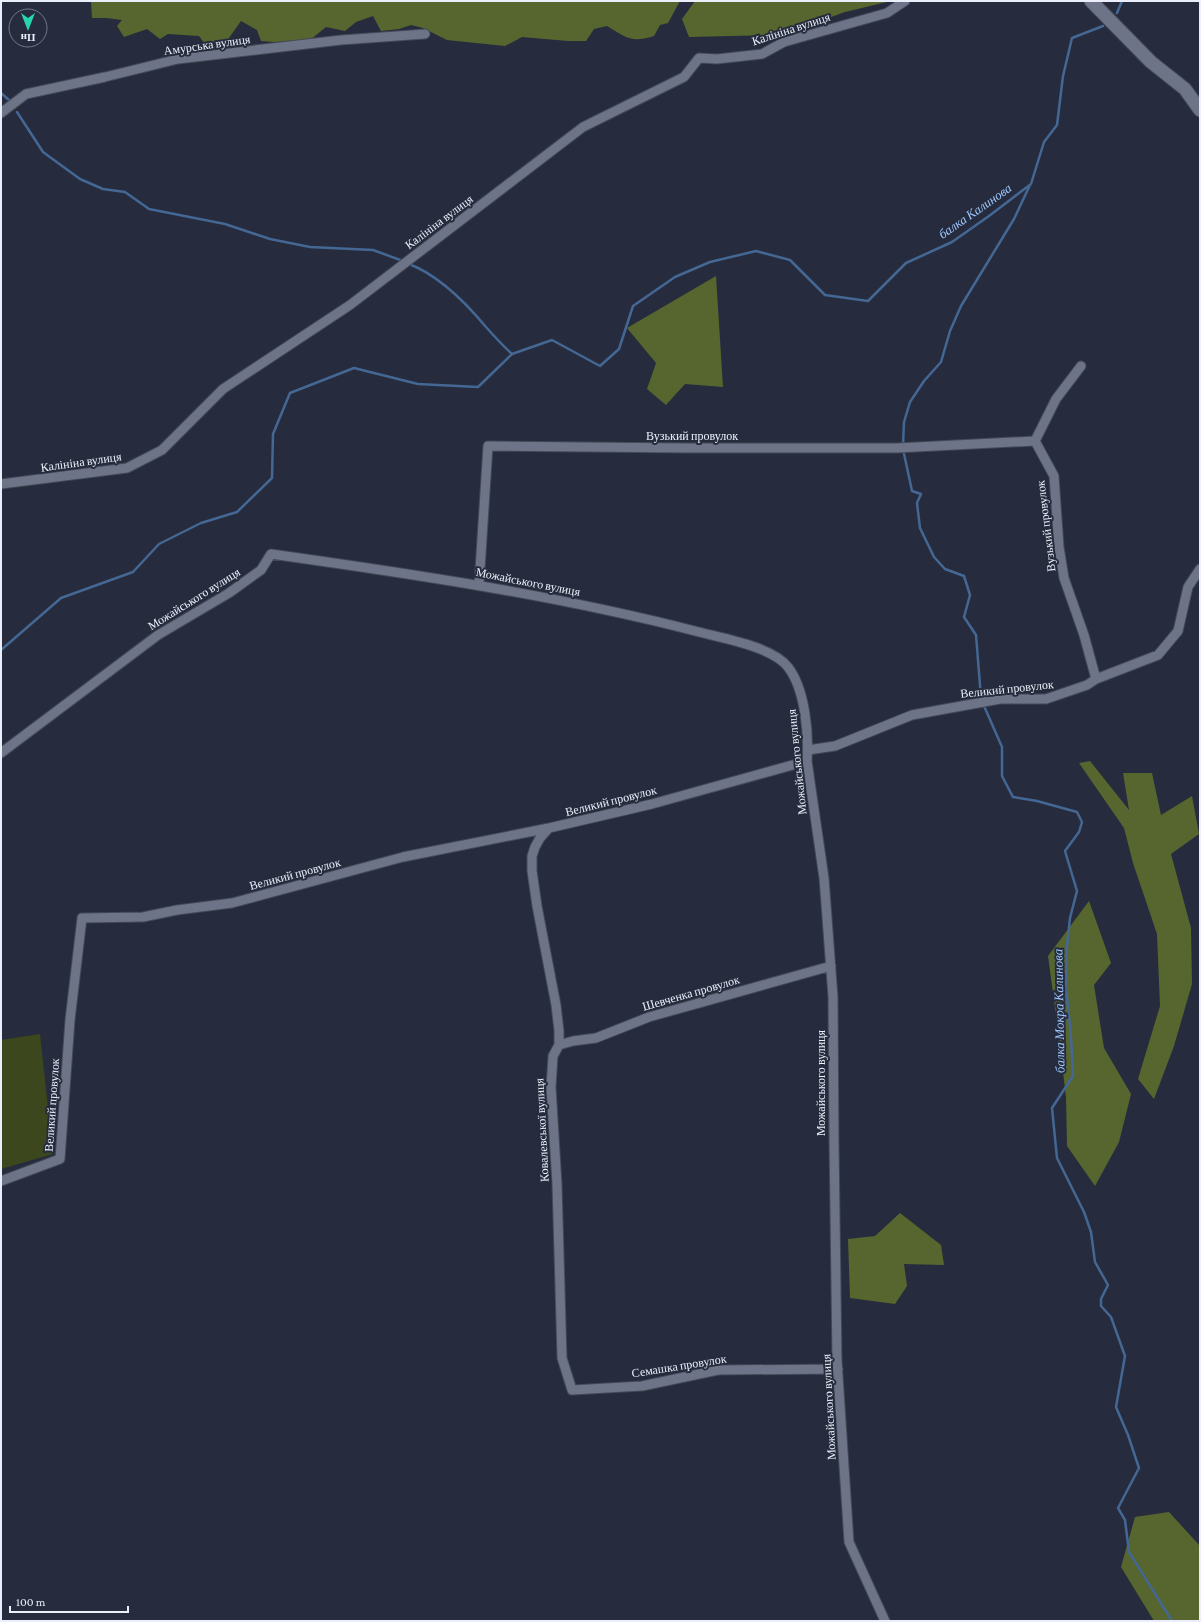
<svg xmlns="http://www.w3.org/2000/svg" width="1201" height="1622" viewBox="0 0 1201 1622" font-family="'Crimson Pro',serif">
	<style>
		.green { fill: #3c471d }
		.forest { fill: #57662e }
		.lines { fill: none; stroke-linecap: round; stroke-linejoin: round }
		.stream { stroke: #446794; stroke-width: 2.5 }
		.street-casing { stroke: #444958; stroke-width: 11 }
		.secondary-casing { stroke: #444958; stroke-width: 15 }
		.street { stroke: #6d7488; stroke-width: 9 }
		.secondary { stroke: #6d7488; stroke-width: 13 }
		.labels { text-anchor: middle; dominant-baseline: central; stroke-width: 4; stroke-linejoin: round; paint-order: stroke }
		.street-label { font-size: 12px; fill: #ebeffb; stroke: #262c3d }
		.water-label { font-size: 13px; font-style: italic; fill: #9cc6fd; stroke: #262c3d }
	</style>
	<rect width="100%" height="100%" fill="#262c3d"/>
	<path class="green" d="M40 1034 53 1154 1 1169V1040Z"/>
	<path class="forest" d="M91 1H680L668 23 660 25 654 36C631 43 627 38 607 26L594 29 586 41H568L522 37 505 46 447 40 423 28 411 25 399 29 381 31 373 16 356 22 345 31 326 27 310 40 274 42 261 41 257 30 241 21 224 45 205 44 199 36 168 34 160 39 147 29 124 37 117 26 122 20 106 18H92Z
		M695 1H891L845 12 781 35 689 37 682 19Z
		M716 276 723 387 685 384 666 405 647 389 656 363 627 328Z
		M1090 761 1129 810 1123 773H1152L1161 815 1192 796 1199 834 1171 854 1191 928 1192 984 1174 1046 1154 1099 1138 1079 1160 1006 1157 934 1133 863 1124 828 1079 763Z
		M1089 901 1111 963 1094 985 1104 1048 1131 1094 1119 1142 1095 1186 1067 1146 1066 1097 1057 1022 1048 956Z
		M900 1213 941 1245 944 1265 904 1264 907 1286 895 1304 850 1298 848 1239 875 1236Z
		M1169 1512 1200 1546V1621H1154L1121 1567 1135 1517Z"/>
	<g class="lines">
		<path class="stream" d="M1117 13 1122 1
			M1 93 9 100
			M17 112 43 152 80 179 103 189 125 192 149 209 225 224 270 239 310 247 373 250 403 261
			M409 264C438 275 466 303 486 327 494 336 502 345 512 354
			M903 445 904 422 910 402 924 381 941 362 950 331 961 306 1014 219 1030 185
			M903 449 912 491 921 494 917 503 920 528 934 557 945 569 964 576 970 595 964 617 976 635 981 698
			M1 650 61 598 133 572 159 544 201 523 237 512 272 478 273 434 290 393 354 368 418 384 478 387 512 354 552 340 600 366 619 349 633 306 675 277 710 262 756 251 790 260 825 295 868 301 906 263 952 242 989 216 1031 184 1044 142 1057 125 1063 76 1072 38 1103 26
			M984 706 1002 747V776L1013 797 1037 801 1077 812 1082 822 1079 832 1065 851 1077 891 1070 918 1067 946 1066 986 1071 1037 1073 1076 1052 1108 1057 1158 1084 1212 1091 1232 1095 1262 1108 1285 1101 1299V1306L1111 1317 1125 1356 1116 1407 1128 1435 1139 1468 1118 1508 1125 1520 1129 1552 1172 1621"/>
		<g class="street-casing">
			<path id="street" d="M1 113 26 94 105 77 178 59 341 40 425 34
				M1035 441 1056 399 1081 366
				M1 484 127 468 162 450 223 389 350 305 583 127 684 77 699 58 717 59 762 54 784 42 887 13 905 1
				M479 585 488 446 688 448H897L1035 441 1054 476 1059 547 1064 578 1084 635 1096 679
				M808 750 835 746 912 715 1000 699H1046L1087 685 1096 679 1158 655 1178 631 1188 587 1200 569
				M1 753 158 635 229 593 261 570 271 554C413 574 555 595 695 631 720 638 772 646 788 667 805 689 809 733 807 761L824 878 833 997 834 1141 837 1360 849 1542 885 1621
				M549 828 540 838 535 847 532 856V871L537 906 556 1005 559 1031V1045L553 1056 551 1087 557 1184 562 1358 572 1390 642 1386 718 1370 838 1369
				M559 1045 573 1041 596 1038 649 1017 831 966
				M1 1181 60 1159 70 1020 82 918 143 917 177 910 232 903 403 857 549 828 652 804 807 761"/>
		</g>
		<g class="secondary-casing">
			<path id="secondary" d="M1091 1 1151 62 1185 89 1200 110"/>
		</g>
		<use href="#street" class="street"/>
		<use href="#secondary" class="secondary"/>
	</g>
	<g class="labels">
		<g class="street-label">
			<text transform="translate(791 29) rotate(-18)">Калініна вулиця</text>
			<text transform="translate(207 45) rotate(-8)">Амурська вулиця</text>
			<text transform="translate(439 222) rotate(-37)">Калініна вулиця</text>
			<text x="692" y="436">Вузький провулок</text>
			<text transform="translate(81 462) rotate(-8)">Калініна вулиця</text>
			<text transform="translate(1046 526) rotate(-97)">Вузький провулок</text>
			<text transform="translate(528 582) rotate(11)">Можайського вулиця</text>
			<text transform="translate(194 599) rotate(-32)">Можайського вулиця</text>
			<text transform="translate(1007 689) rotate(-6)">Великий провулок</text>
			<text transform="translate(797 762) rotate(-96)">Можайського вулиця</text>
			<text transform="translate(611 801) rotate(-14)">Великий провулок</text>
			<text transform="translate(295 874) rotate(-15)">Великий провулок</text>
			<text transform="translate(691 993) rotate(-16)">Шевченка провулок</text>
			<text transform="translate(821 1083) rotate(-90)">Можайського вулиця</text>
			<text transform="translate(52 1105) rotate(-86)">Великий провулок</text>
			<text transform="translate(542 1130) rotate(-93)">Ковалевської вулиця</text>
			<text transform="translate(679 1366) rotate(-9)">Семашка провулок</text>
			<text transform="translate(829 1407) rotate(-93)">Можайського вулиця</text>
		</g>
		<g class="water-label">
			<text transform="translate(975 211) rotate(-35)">балка Калинова</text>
			<text transform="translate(1059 1011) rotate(-91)">балка Мокра Калинова</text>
		</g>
	</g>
	<rect width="1201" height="1622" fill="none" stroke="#ebeffb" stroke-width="4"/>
	<g transform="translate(28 28) rotate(180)"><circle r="19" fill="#262c3d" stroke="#757a89"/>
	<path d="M0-3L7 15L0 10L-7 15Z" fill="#27d5ad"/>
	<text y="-6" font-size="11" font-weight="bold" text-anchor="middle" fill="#ebeffb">Пн</text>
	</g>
	<path d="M10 1606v6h118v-6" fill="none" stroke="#ebeffb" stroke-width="2"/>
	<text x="16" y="1606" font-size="12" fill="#ebeffb" stroke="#262c3d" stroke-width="3" paint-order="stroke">100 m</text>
</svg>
